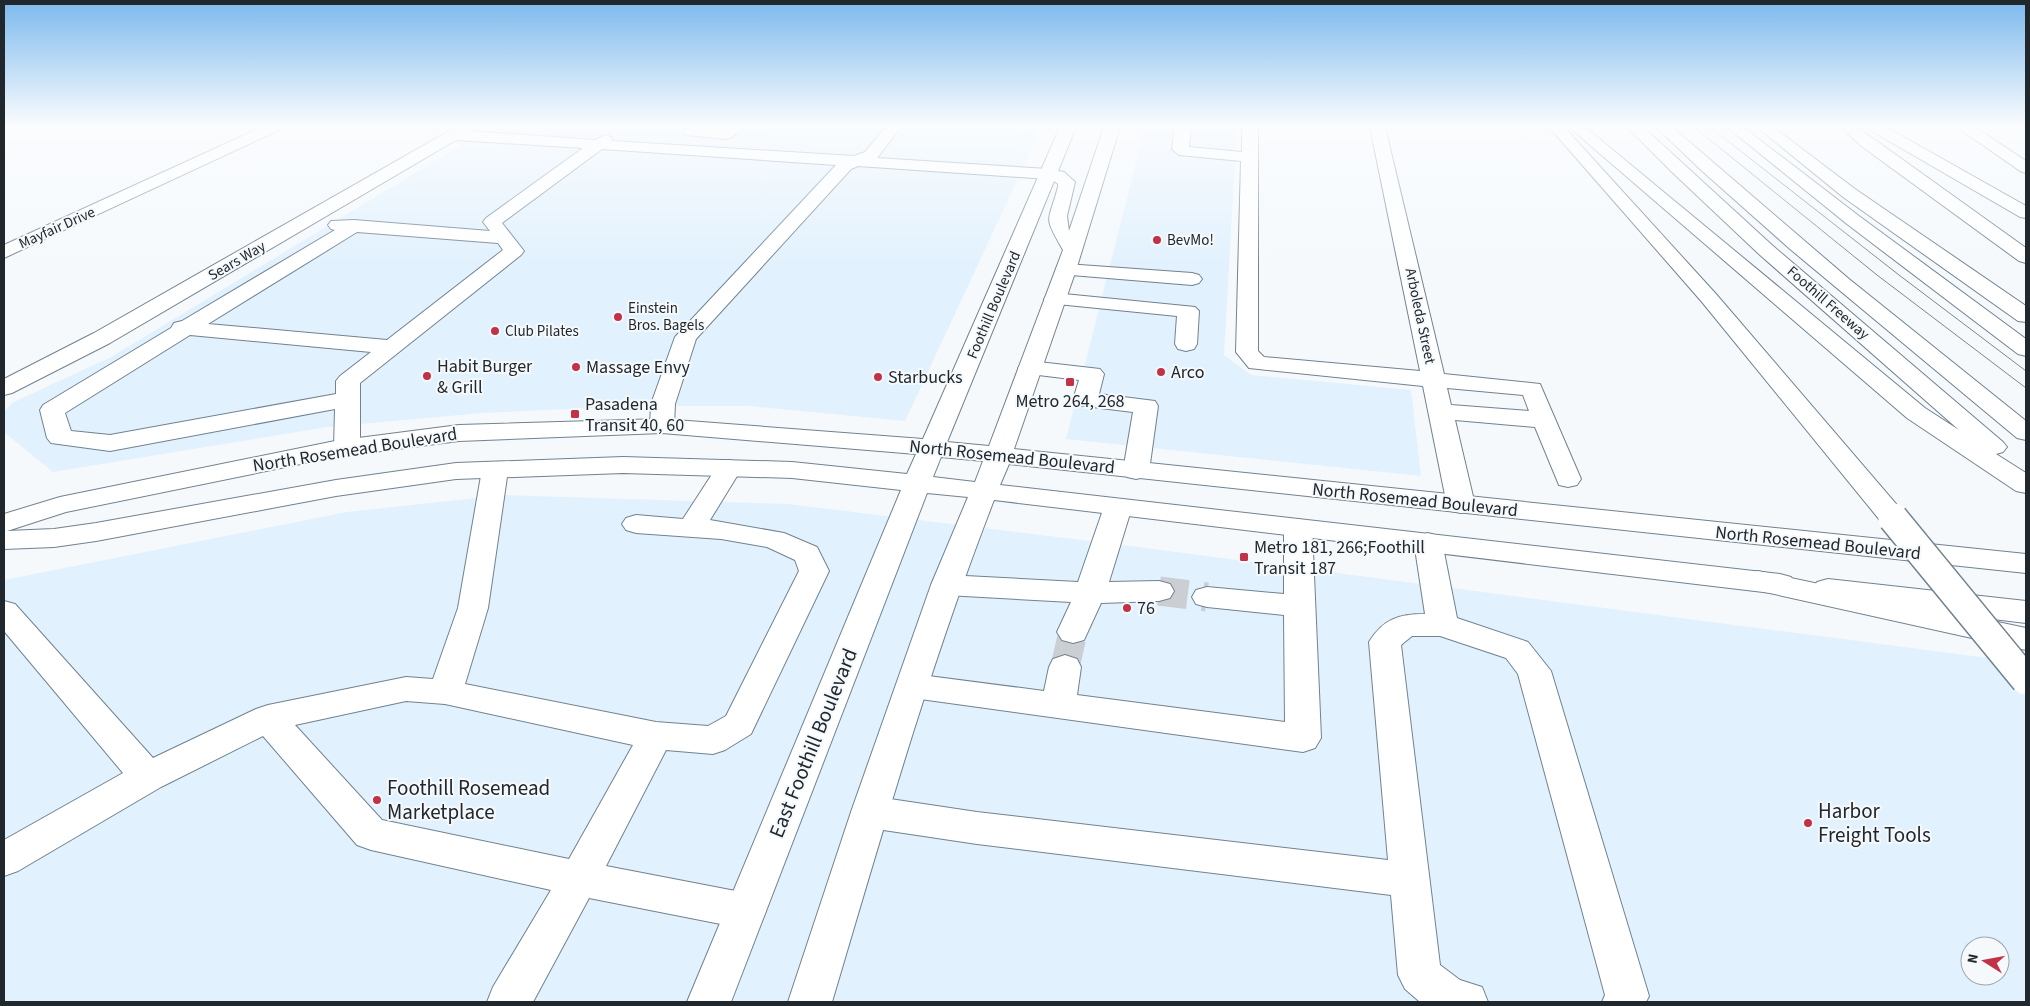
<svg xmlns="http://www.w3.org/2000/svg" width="2030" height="1006" viewBox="0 0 2030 1006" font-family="'Source Sans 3',sans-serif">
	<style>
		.built { fill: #e1f1fd; fill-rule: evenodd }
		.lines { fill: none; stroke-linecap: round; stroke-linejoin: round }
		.minor-tunnel { stroke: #cbcfd3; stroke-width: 29; stroke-dasharray: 29 15; stroke-linecap: butt }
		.minor-casing { stroke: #71828f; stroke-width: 2 }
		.major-casing { stroke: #71828f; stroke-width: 2 }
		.highway-casing { stroke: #71828f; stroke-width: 2 }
		.minor { fill: #fff; fill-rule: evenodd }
		.major { fill: #fff; fill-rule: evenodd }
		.highway { fill: #fff; fill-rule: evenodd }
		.tram { stroke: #80868a; stroke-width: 1 }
		.highway-bridge-casing { stroke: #71828f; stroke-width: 32; stroke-linecap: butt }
		.highway-bridge { stroke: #fff; stroke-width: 29 }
		.poi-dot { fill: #c23247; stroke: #f5f9fc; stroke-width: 2 }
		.labels { text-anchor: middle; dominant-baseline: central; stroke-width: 4; stroke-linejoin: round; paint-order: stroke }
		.far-street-label { font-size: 15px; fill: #21282d; stroke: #f5f9fc }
		.far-poi-label { font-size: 15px; fill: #21282d; stroke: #f5f9fc; text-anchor: start }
		.poi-label { font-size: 18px; fill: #21282d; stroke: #f5f9fc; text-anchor: start }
		.street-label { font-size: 18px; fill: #21282d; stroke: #f5f9fc }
		.near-street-label { font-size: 21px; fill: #21282d; stroke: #f5f9fc }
		.near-poi-label { font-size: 21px; fill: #21282d; stroke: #f5f9fc; text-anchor: start }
	</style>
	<rect width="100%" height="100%" fill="#f5f9fc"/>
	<path class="built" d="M491 127H1042L905 421 749 406H633L482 413 327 427 53 472 4 432V412L12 403 111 357Z
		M1145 127H1237L1224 355 1251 375 1411 390 1421 476 1066 439Z
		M504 495 788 504 1130 546 2026 663V1002H4V580L347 512ZM1970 946H2000V976H1970Z"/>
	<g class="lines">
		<path class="minor-tunnel" d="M1159 591 1207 597
			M1065 667 1073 632"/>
		<g class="minor-casing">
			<path id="minor" d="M262 127H282L279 130 4 258V245Z
				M456 127H474L470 131 595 140 605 135 611 137 612 141 854 156 865 152 886 127H901L877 158 1048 169 1054 170 1056 174 1054 178 1048 179 858 166 851 169 696 339 675 404 674 426 671 431 662 433 653 431 650 426 651 404 675 337 836 165 602 149 502 223 524 251 521 255 360 383V448L356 453 347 456 338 453 334 448 335 409 110 451 51 443 47 438 40 410 43 405 171 328 174 323 182 321 335 230 331 229 328 225 331 221 354 220 490 231 483 222 486 218 583 148 456 140 110 343 12 393 4 395V379L94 333ZM357 232 498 243 503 250 387 340 208 324ZM190 335 371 352 340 376 336 381V394L110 435 71 431 65 413Z
				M691 127 723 129 726 127H743L732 137 727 139 686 135 683 132 686 129Z
				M1175 127H1191L1189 147 1242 152V127H1258V351L1264 357 1420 371 1370 127H1385L1444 374 1540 384 1581 479 1577 485 1568 487 1559 485 1535 427 1455 420 1475 505 1471 511 1461 513 1451 511 1447 505 1423 386 1249 368 1236 352 1241 161 1179 155 1172 149ZM1447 388 1523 395 1529 411 1451 405Z
				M1957 127H1975L2026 161V173L2020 171Z
				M1066 264 1192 273 1199 275 1202 279 1199 283 1192 285 1059 274 1056 270 1059 266Z
				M1054 293 1195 307 1199 311 1197 344 1194 349 1186 351 1178 349 1175 344 1177 316 1047 303 1044 299 1047 295Z
				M1030 361 1100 369 1104 374 1099 394 1155 401 1158 406 1149 471 1145 477 1136 479 1127 477 1123 471 1133 412 1076 405 1073 400 1079 380 1022 373 1018 368 1022 363Z
				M729 460 738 462 742 468 710 520 784 533 817 547 829 571 751 734 725 750 713 754 666 750 606 866 746 893 760 898 766 911 760 924 746 929 589 898 533 1002H487L493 987 551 890 371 850 357 845 263 736 161 787 18 871 4 876V840L123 773 4 631V601L15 604 153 758 256 709 268 705 406 677 433 679 458 608 482 470 486 464 495 462 504 464 508 470 488 608 465 684 656 722 708 726 726 716 799 571 795 560 767 547 721 539 636 533 626 530 622 524 626 518 636 515 683 519 720 462ZM406 701 445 704 633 745 569 859 382 820 295 725Z
				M1118 499 1128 501 1132 507 1109 582 1159 581 1170 584 1174 591 1170 598 1159 601 1101 603 1084 640 1073 643 1062 640 1057 632 1071 602 946 595 935 592 931 585 935 578 946 575 1078 582 1104 507 1108 501Z
				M1298 519 1308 522 1312 528 1321 738 1315 748 1303 752 913 698 901 695 896 686 901 677 913 674 1044 691 1049 667 1053 659 1065 655 1077 659 1081 667 1077 695 1285 722 1284 615 1207 607 1196 604 1192 597 1196 590 1207 587 1284 594V528L1288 522Z
				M1428 533 1438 536 1442 542 1457 618 1528 642 1551 671 1649 996 1646 1002H1602L1605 995 1518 674 1506 658 1440 636H1412L1401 645 1440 965 1460 980 1482 987 1488 1002H1420L1405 989 1398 975 1391 895 977 844 870 828 857 823 851 812 857 801 870 796 977 812 1388 860 1369 642C1383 619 1399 614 1425 614L1414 542 1418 536Z"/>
		</g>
		<g class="major-casing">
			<path id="major" d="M1060 127H1076L1058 171 1064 172 1075 182 1067 216 1069 231 1104 127H1120L1076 270 1014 449 2026 554V573L1009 464 1000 485 1780 574 1791 577 1795 584 1791 591 1780 594 994 500C930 664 882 834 832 1002H788L851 812 931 585 968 497 927 493 731 1002H687L901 490 792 478 623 473 456 479 336 496 96 541 54 547 4 549V514L60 497 335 441 459 425 662 419 923 439ZM1054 181 1058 184V187C1048 224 1043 215 1063 250L989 446 947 442ZM662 433 916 454 907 474 792 462 623 457 456 463 336 480 96 523 54 529 7 531 66 512 335 457 459 441ZM941 457 983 461 975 482 933 477Z
				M1828 579 2026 601V623L1828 599 1817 596 1813 589 1817 582Z"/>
		</g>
		<g class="highway-casing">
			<path id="highway" d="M1549 127H1564L1716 294 1903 512 1907 518 1903 524 1893 527 1883 524 1702 302Z
				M1569 127H1585L1925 408 1959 430 1760 255 1672 172 1627 127H1643L1773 246 2003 442 2007 447 2003 452 1996 454 2026 473V493L2016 491 1907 418Z
				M1656 127H1672L1849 279 2026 421V440L2017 438 1790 249 1701 170Z
				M1727 127H1743L1859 216 2026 339V356L2018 354 1847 224Z
				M1757 127H1773L1855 189 2026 306V322L2018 321 1843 197Z
				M1841 127H1857L2026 248V263L2019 261 1860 145Z
				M1867 127H1886L2026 206V218L2020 217 1870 130Z
				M1758 571 2026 628V650L1747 588 1743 581 1747 574Z"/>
		</g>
		<use href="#minor" class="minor"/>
		<use href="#major" class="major"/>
		<use href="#highway" class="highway"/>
		<path class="tram" d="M1694 127 1877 275 2026 388
			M1710 127 1899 275 2026 371"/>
		<g class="highway-bridge-casing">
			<path id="highway-bridge" d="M1893 518 2026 680"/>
		</g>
		<use href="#highway-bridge" class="highway-bridge"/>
	</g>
	<linearGradient id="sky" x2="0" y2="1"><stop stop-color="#7cb9ed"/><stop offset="0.47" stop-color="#fafcfe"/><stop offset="1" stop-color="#fafcfe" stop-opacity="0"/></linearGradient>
	<rect width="2030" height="268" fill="url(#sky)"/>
	<g class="poi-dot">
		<circle cx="1157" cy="240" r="5"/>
		<circle cx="618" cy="317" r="5"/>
		<circle cx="495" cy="331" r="5"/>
		<circle cx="576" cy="367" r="5"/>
		<circle cx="1161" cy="372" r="5"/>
		<circle cx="427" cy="376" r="5"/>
		<circle cx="878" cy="377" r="5"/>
		<rect x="1065" y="377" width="10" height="10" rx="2.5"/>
		<rect x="570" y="409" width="10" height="10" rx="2.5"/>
		<rect x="1239" y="552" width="10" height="10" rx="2.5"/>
		<circle cx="1127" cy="608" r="5"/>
		<circle cx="377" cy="800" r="5"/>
		<circle cx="1808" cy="823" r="5"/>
	</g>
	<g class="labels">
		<g class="far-street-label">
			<text transform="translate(57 228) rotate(-24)">Mayfair Drive</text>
			<text transform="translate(237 261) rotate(-30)">Sears Way</text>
			<text transform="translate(1828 303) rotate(41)">Foothill Freeway</text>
			<text transform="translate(994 305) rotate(-67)">Foothill Boulevard</text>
			<text transform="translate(1420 316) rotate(78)">Arboleda Street</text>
		</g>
		<g class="far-poi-label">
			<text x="1167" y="240">BevMo!</text>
			<text x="628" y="308">Einstein<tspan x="628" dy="17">Bros. Bagels</tspan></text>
			<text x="505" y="331">Club Pilates</text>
		</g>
		<g class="poi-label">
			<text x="437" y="366">Habit Burger<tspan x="437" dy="21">&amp; Grill</tspan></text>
			<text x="586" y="367">Massage Envy</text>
			<text x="1171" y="372">Arco</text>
			<text x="888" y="377">Starbucks</text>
			<text x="1070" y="401" text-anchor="middle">Metro 264, 268</text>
			<text x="585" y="404">Pasadena<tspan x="585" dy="21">Transit 40, 60</tspan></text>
			<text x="1254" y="547">Metro 181, 266;Foothill<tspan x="1254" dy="21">Transit 187</tspan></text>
			<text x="1137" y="608">76</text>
		</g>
		<g class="street-label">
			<text transform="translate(355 450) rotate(-9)">North Rosemead Boulevard</text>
			<text transform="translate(1012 457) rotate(6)">North Rosemead Boulevard</text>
			<text transform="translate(1415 500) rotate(6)">North Rosemead Boulevard</text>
			<text transform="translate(1818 543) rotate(6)">North Rosemead Boulevard</text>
		</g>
		<g class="near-street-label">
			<text transform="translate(813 743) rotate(-68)">East Foothill Boulevard</text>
		</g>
		<g class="near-poi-label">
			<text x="387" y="788">Foothill Rosemead<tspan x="387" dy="24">Marketplace</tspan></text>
			<text x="1818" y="811">Harbor<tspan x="1818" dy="24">Freight Tools</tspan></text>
		</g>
	</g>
	<rect width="2030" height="1006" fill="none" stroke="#21282d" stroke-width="10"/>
	<g transform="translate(1985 961) rotate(281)"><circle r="24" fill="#f5f9fc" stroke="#a0a5a9"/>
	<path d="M0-4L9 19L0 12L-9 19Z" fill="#c23247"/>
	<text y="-8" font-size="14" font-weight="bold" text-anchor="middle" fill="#21282d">N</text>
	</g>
</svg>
